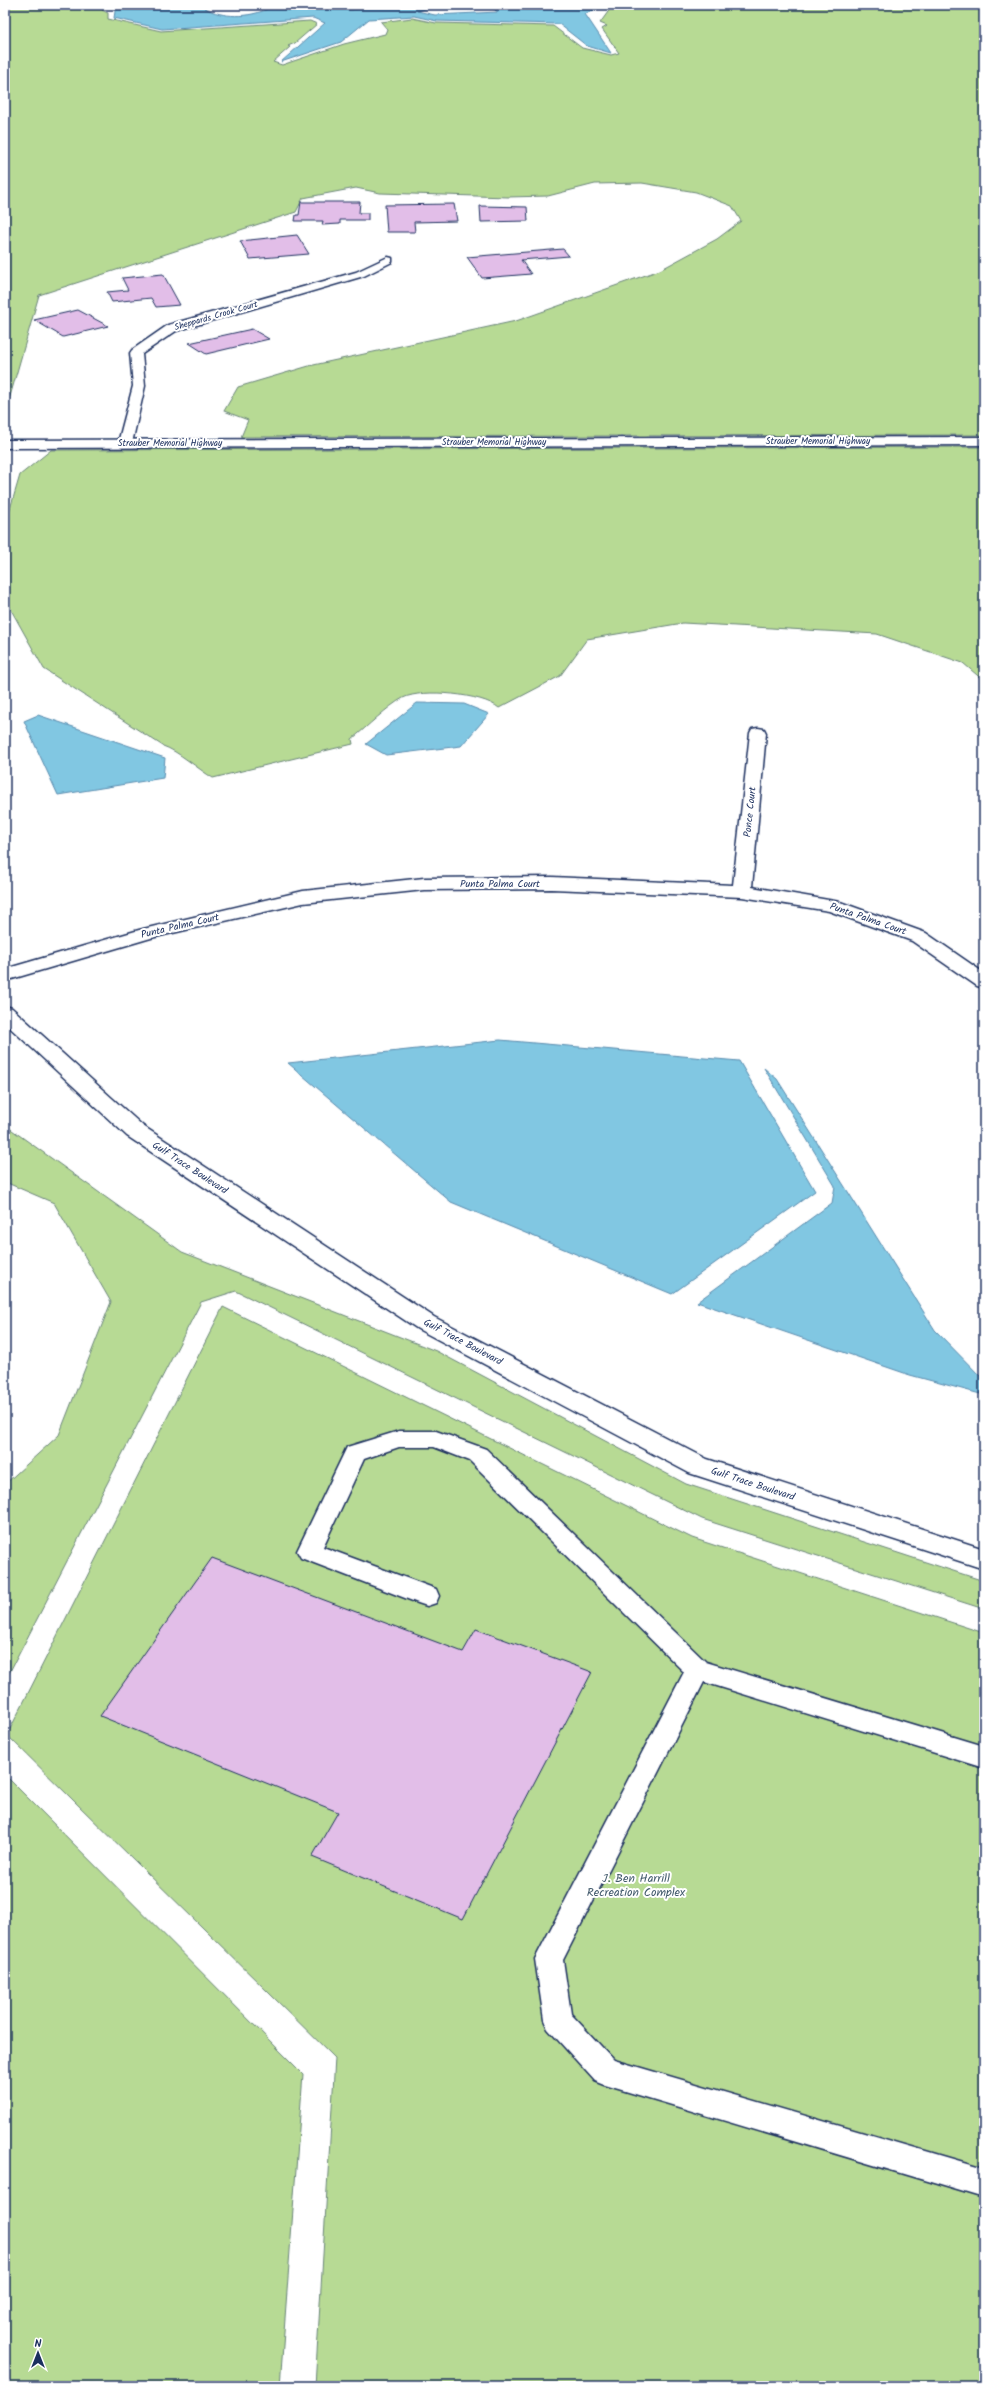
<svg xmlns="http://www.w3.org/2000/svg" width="989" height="2391" viewBox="0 0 989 2391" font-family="Kalam,sans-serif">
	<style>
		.green { fill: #b7da94; stroke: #698479 }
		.water { fill: #81c7e2; stroke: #588aad }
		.building { fill: #e2bee8; stroke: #1b2f5e }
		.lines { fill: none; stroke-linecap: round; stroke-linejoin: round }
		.service-casing { stroke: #1b2f5e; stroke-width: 3 }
		.minor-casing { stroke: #1b2f5e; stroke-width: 3 }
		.tertiary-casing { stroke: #1b2f5e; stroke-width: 3 }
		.service { fill: #fff; fill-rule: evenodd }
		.minor { fill: #fff; fill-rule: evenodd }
		.tertiary { fill: #fff; fill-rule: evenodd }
		.labels { text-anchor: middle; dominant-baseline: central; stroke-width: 4; stroke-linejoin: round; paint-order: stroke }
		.far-street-label { font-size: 9px; fill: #1b2f5e; stroke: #fff }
		.street-label { font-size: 10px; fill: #1b2f5e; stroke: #fff }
		.near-park-label { font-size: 12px; fill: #425a6c; stroke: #fff }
	</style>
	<rect width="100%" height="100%" fill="#fff"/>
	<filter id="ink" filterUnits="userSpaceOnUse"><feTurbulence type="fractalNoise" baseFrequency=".025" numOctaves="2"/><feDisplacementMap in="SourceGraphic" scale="8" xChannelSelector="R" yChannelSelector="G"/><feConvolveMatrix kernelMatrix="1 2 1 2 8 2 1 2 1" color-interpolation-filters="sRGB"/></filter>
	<g filter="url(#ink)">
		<path class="green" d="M5 5H107L102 10 108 13V19L161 31 310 21 317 24 295 43 288 46 290 47 273 62 282 65 344 44 385 34 387 29 381 22 412 18 436 23 553 26 582 48 611 55 619 53 602 29 607 26 600 23 613 5H984V435L241 437 248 420 224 411 238 387 309 366 516 321 660 270 717 239 741 221 732 206 696 192 642 183 595 184 548 196 508 197 380 193 356 188 303 198 296 212 39 295 5 414Z
			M984 447V681L963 663 877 634 683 623 587 639 560 676 499 708C483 694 423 688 403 698 388 706 367 727 352 739L353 744 213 778C198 769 178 751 163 746L44 669 5 599V526L20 475 51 450Z
			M5 1125 182 1252 436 1351 686 1484 984 1581V1609L702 1519 236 1291 201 1302 5 1681V1484L59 1435 111 1302 54 1203 5 1182Z
			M223 1307 692 1538 984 1633V2386H315L335 2058 7 1735Z
			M5 1775 303 2074 280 2386H5Z"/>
		<path class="water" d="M116 5H218L205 8C222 18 249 18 267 9L250 5 325 6 351 10 368 7 367 5H443L417 11 435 15 498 12 488 5H597L600 7 585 14 611 53 587 46 559 24 437 21 414 16 369 19 341 42 281 62 325 23 313 18 162 29 114 18Z
			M417 703 464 704 489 714 461 746 386 755 366 744Z
			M38 715 165 758 163 778 58 795 24 721Z
			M500 1040 739 1061 815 1191 672 1294 451 1202 288 1063Z
			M764 1068 777 1079 935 1330 984 1380V1395L910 1375 697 1302 832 1203 835 1186Z"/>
		<path class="building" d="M301 202H360L359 213H368V220H340V224L322 225 323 221H295L296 215H299Z
			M454 204 457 221 414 222 415 232H387L385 205Z
			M480 206 527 207 528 221 481 222Z
			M297 235 309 254 250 259 240 241Z
			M563 249 569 256 521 260 531 274 482 278 467 257Z
			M163 274 180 305 156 307 151 298 112 302 107 292 128 290 122 278Z
			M78 310 108 326 63 337 34 320Z
			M252 329 269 339 206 354 189 343Z
			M212 1558 463 1652 476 1629 592 1672 463 1919 312 1857 338 1812 100 1716Z"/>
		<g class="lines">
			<g class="service-casing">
				<path id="service" d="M399 1431H436L486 1449 706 1662 984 1746V1768L704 1682 563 1960 571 2014 614 2060 984 2168V2198L605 2085 595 2081 548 2029 544 2020 535 1959 684 1672 470 1461 434 1447H399L364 1459 323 1547 436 1589 439 1596 436 1603 427 1606 418 1603 301 1558 297 1551 347 1447Z"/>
			</g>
			<g class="minor-casing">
				<path id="minor" d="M388 257 392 258V262L364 276 176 331 142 354 145 386 132 443 125 447 120 446 118 443 133 386 130 353 132 350 168 325 356 272Z
					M758 728 764 729 766 733 752 887 840 902 926 933 984 973V988L977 986 912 941 829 911 742 897 552 889 424 890 303 903 151 938 5 981V969L139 930 303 891 424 878 552 877 733 885 750 733 752 729Z"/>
			</g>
			<g class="tertiary-casing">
				<path id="tertiary" d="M984 437V445L5 448V440Z
					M5 1006 12 1008 143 1126 434 1317 707 1459 984 1549V1569L689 1473 418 1329 127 1136 5 1023Z"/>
			</g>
			<use href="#service" class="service"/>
			<use href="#minor" class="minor"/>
			<use href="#tertiary" class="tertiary"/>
		</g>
	</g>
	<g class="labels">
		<g class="far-street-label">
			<text transform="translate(216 316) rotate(-16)">Sheppards Crook Court</text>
			<text x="818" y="441">Strauber Memorial Highway</text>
			<text x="494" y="442">Strauber Memorial Highway</text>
			<text x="170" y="443">Strauber Memorial Highway</text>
		</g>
		<g class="street-label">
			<text transform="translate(750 812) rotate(-84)">Ponce Court</text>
			<text x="500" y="884">Punta Palma Court</text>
			<text transform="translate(868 919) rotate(19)">Punta Palma Court</text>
			<text transform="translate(180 926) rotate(-13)">Punta Palma Court</text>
			<text transform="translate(190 1168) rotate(33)">Gulf Trace Boulevard</text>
			<text transform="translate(463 1342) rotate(28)">Gulf Trace Boulevard</text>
			<text transform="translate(753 1484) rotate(18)">Gulf Trace Boulevard</text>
		</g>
		<g class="near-park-label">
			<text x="636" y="1878">J. Ben Harrill<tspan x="636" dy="14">Recreation Complex</tspan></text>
		</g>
	</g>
	<rect width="989" height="2391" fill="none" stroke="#fff" stroke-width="20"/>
	<rect x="10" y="10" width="969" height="2371" fill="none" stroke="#1b2f5e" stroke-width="1.5" filter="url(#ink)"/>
	<g transform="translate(38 2353)" stroke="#ffffff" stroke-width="3" paint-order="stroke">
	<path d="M0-3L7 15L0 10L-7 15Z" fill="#1b2f5e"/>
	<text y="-6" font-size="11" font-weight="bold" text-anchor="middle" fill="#1b2f5e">N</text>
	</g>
</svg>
